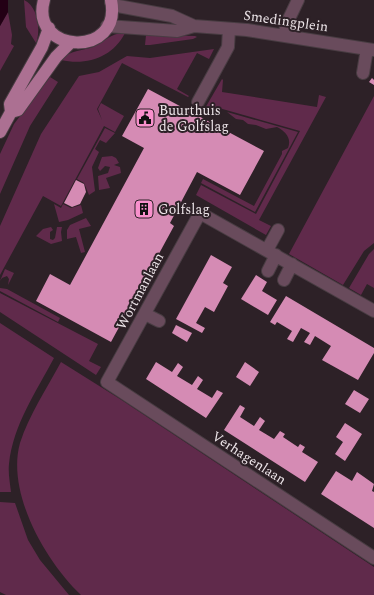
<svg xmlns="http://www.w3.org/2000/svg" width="374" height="595" viewBox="0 0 374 595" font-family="Spectral,serif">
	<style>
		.green { fill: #602a4b }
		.water { fill: #230015 }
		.building { fill: #d58bb4 }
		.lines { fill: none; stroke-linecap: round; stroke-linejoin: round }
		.minor-casing { stroke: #483c42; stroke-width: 14 }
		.major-casing { stroke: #483c42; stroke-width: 14 }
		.minor { stroke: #694b5c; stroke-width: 12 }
		.major { stroke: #ac7092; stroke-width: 12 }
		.labels { text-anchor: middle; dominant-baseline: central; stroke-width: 4; stroke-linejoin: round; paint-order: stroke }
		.street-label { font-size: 14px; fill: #ece4e8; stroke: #2d2127 }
		.poi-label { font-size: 14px; fill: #ece4e8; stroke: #2d2127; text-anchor: start }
	</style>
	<rect width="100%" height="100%" fill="#2d2127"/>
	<path class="green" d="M24 0C38 6 41 31 36 43L26 27Z
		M8 12 12 35 11 44 14 46 0 71V26Z
		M125 33C113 57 87 66 61 60 70 50 82 51 93 47 104 42 112 32 125 33Z
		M146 35 195 36 197 37 193 39 150 45H145Z
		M214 49 209 59 197 53 177 89 189 96 188 97 122 63 97 109 102 120 98 109 101 103 124 116 115 132 104 126 61 206 43 196 0 275V226L41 134 79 76 99 72 127 56 150 58Z
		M50 77 58 82 30 126 0 194V154L14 124Z
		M222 79 223 80 222 92 317 107 319 95 326 97 259 220 271 226 266 235 196 195 201 185 256 214 300 131 212 106 208 112 204 110Z
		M374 96V243L364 251 343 285 289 254Z
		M227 112 298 132 255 212 201 183 203 179 254 206 282 154V151L288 148C292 138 285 131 277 127L266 129 256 125 248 124 243 120 236 119Z
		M105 128 115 133 106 143 100 140 95 149 99 152 92 167 95 191 89 195 84 183 77 179Z
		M112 156 116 158 119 163 114 165 120 167 121 173 106 178 110 188 99 190 98 176 108 173 110 167 105 166 100 171 98 168 102 157Z
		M54 204 61 208 63 204 71 208 81 205 83 213 68 220 59 222Z
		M86 218 91 226 79 229 85 252 81 253 76 237 67 239V230L70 225Z
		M51 227 53 230 50 232V239L53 240 55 238 57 227H62L61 232 62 241 51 244 36 236 43 229Z
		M374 249V288L367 284 361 295 349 288 369 254Z
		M5 269 14 273 8 285 9 279 7 276 2 278 0 281Z
		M0 288 7 289 60 318 58 322 0 291Z
		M0 293 98 344 89 361 101 367 96 375 0 312Z
		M0 323 54 358C36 392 13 425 9 464 8 473 10 483 11 492H0Z
		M61 362 120 399 374 567V595H81C46 562 6 493 20 443 29 415 47 388 61 362Z
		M0 502 15 503 28 540 40 560 69 595H6L0 592Z"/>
	<path class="water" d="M0 0H8V12L0 26Z"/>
	<path class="building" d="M372 78 374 80V85L369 82Z
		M148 89 264 151 240 195 197 172 170 223 174 226 111 342 36 301 50 274 70 285 144 148 122 136Z
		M76 180 84 184 86 192 80 204 72 207 64 203Z
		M211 255 232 267 223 283 228 286 214 312 205 307 196 323 205 328 202 333 176 319Z
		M256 275 267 282 262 291 277 300 268 315 241 299Z
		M286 296 374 348V353L358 380 322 360 331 346 315 336 310 345 304 342 310 333 301 328 293 342 287 339 292 331 277 322 275 325 270 322Z
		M176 325 192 333 187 342 172 333Z
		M156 362 172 372 178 363 183 367 177 376 192 385 198 376 203 380 197 389 212 398 217 390 223 393 206 418 146 379Z
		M245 362 259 372 250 386 236 377Z
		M354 390 369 399 360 413 345 404Z
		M240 405 245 408 240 417 254 426 260 417 265 421 259 430 274 439 280 431 285 434 283 437 298 447 300 444 305 447 302 452 318 462 305 482 224 430Z
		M345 423 362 434 345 461 335 454 343 442 336 437Z
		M336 471 352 481 357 472 374 484 372 491 374 492V528L321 494Z"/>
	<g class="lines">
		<g class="minor-casing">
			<path id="minor" d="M111 2 118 6 172 16 194 26 247 30 374 50
				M107 26 177 31 194 26
				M285 36 286 25 298 0
				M363 73 367 49
				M198 102 228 47 229 29
				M267 250 278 230
				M268 271 276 255
				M284 280 292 264
				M374 311 200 213 107 382 374 558
				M145 314 159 321"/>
		</g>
		<g class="major-casing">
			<path id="major" d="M44 0C29 54 123 59 111 0
				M11 112 18 110 56 57 70 43
				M0 132 11 112 10 104 42 47 49 28"/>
		</g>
		<use href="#minor" class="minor"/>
		<use href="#major" class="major"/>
	</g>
	<defs>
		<g id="civic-square" transform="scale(1)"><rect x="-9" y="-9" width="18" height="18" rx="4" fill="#f890cc" stroke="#2d2127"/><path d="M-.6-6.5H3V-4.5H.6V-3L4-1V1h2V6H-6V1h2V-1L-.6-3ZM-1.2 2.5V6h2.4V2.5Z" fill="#111"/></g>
		<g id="building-square" transform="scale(1)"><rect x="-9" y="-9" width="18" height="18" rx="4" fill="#f890cc" stroke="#2d2127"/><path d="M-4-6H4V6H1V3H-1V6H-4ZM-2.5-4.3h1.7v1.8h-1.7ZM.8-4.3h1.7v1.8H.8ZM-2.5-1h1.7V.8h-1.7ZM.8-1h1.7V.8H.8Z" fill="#111"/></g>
	</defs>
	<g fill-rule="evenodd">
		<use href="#civic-square" x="145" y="118"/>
		<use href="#building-square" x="144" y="209"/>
	</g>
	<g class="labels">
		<g class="street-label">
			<text transform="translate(286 21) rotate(8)">Smedingplein</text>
			<text transform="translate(140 291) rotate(-62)">Wortmanlaan</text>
			<text transform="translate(249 458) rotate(33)">Verhagenlaan</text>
		</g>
		<g class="poi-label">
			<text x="159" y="110">Buurthuis<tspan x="159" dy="16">de Golfslag</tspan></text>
			<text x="158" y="209">Golfslag</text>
		</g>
	</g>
</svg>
